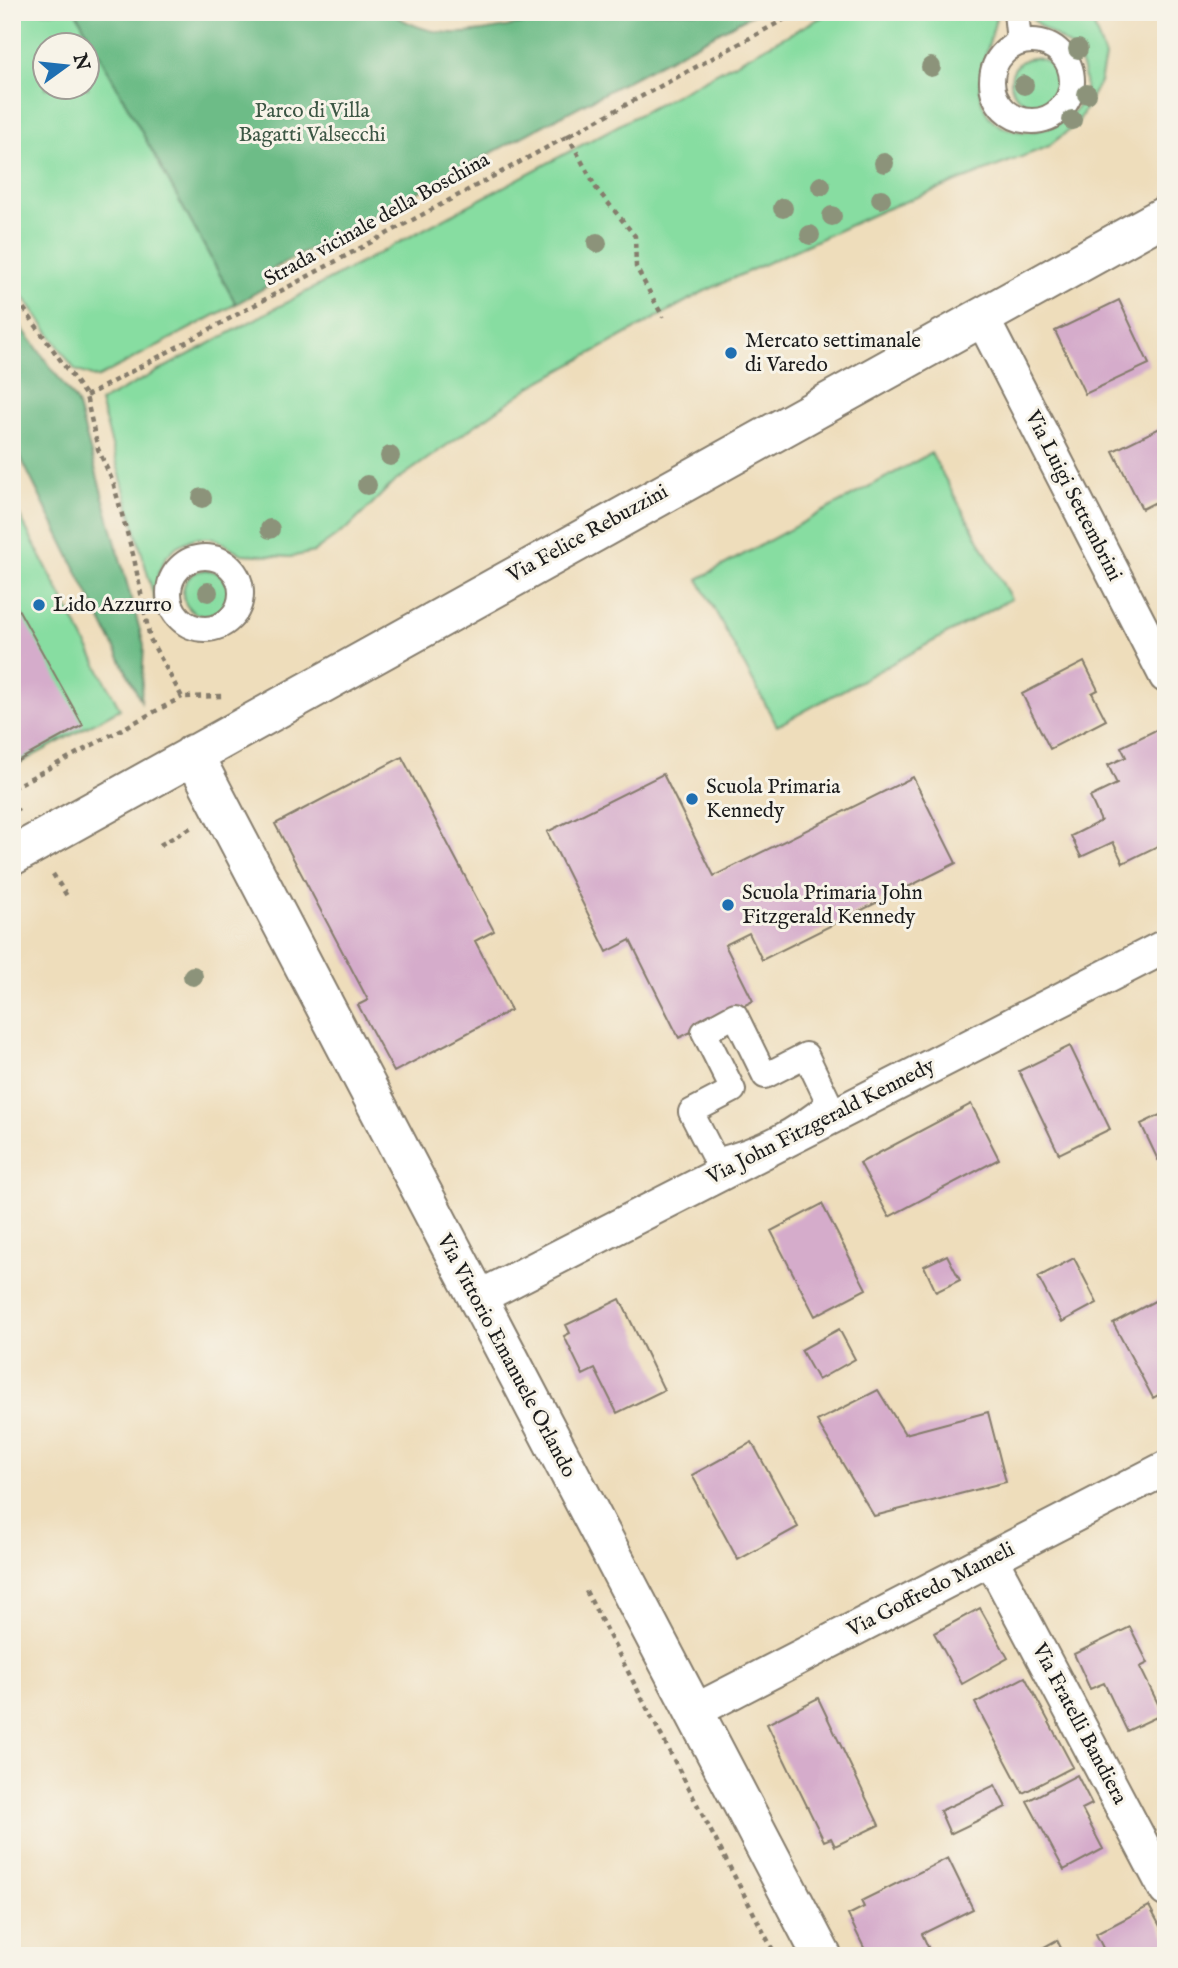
<svg xmlns="http://www.w3.org/2000/svg" width="1178" height="1968" viewBox="0 0 1178 1968" font-family="'IM FELL English',serif">
	<style>
		.green { fill: #87dda1; stroke: #527c5e; stroke-width: 2; fill-rule: evenodd }
		.forest { fill: #6dbc87; stroke: #446c52; stroke-width: 2 }
		.building { fill: #d5accb }
		.lines { fill: none; stroke-linecap: round; stroke-linejoin: round }
		.pedestrian-casing { stroke: #857c6c; stroke-width: 28 }
		.minor-casing { stroke: #857c6c; stroke-width: 37 }
		.tertiary-casing { stroke: #857c6c; stroke-width: 42 }
		.path { stroke: #857c6c; stroke-width: 4.5; stroke-dasharray: 5 5; stroke-linecap: butt }
		.pedestrian { stroke: #fff; stroke-width: 24 }
		.minor { stroke: #fff; stroke-width: 33 }
		.tertiary { stroke: #fff; stroke-width: 38 }
		.tree { fill: #8c937a }
		.poi-dot { fill: #1f6fb2; stroke: #f7f3e8; stroke-width: 2.5 }
		.labels { text-anchor: middle; dominant-baseline: central; stroke-width: 6; stroke-linejoin: round; paint-order: stroke }
		.park-label { font-size: 21px; fill: #3c5644; stroke: #f7f3e8 }
		.street-label { font-size: 21px; fill: #1c1c1c; stroke: #f7f3e8 }
		.poi-label { font-size: 21px; fill: #1c1c1c; stroke: #f7f3e8; text-anchor: start }
	</style>
	<rect width="100%" height="100%" fill="#f7f3e8"/>
	<filter id="ink" filterUnits="userSpaceOnUse"><feTurbulence type="fractalNoise" baseFrequency=".0143" numOctaves="2"/><feDisplacementMap in="SourceGraphic" scale="14" xChannelSelector="R" yChannelSelector="G"/><feConvolveMatrix kernelMatrix="1 2 1 2 8 2 1 2 1" color-interpolation-filters="sRGB"/></filter>
	<filter id="wash" filterUnits="userSpaceOnUse"><feTurbulence type="fractalNoise" baseFrequency=".00686" numOctaves="4" result="noise"/><feDisplacementMap in="SourceGraphic" scale="28" xChannelSelector="R" yChannelSelector="G"/><feGaussianBlur stdDeviation="1.57" result="paint"/><feColorMatrix in="noise" values="0 0 0 0 0 0 0 0 0 0 0 0 0 0 0 0 0 1.4 0 .05"/><feComposite in="paint" operator="in"/></filter>
	<g filter="url(#wash)">
		<rect width="100%" height="100%" fill="#edb"/>
		<path class="green" d="M12 12H76L236 304 97 378 75 370 12 280ZM46 46H88V88H46Z
			M831 12H997C993 40 974 74 982 102 998 157 1098 128 1084 74 1074 33 1043 39 1028 12H1089L1105 57 1100 82 1077 124 1047 147 881 211 703 292 530 387 393 483 350 526 314 552 290 557 242 554 214 538H195L177 546 166 557 158 574 160 603 155 601 100 402Z
			M1011 81a23 23 0 1 1 46 0a23 23 0 1 1-46 0Z
			M931 453 1011 599 777 726 698 579Z
			M12 501 120 709 12 767Z
			M183 593a23 23 0 1 1 46 0a23 23 0 1 1-46 0Z"/>
		<path class="forest" d="M76 12H390C442 48 485 29 543 20L556 12H757L267 272 271 284 236 304Z
			M12 314 77 403 144 645 141 701 12 440Z"/>
		<g id="blocks">
			<path class="building" d="M1119 300 1149 364 1085 394 1055 331Z
				M1166 425V497L1142 509 1113 451Z
				M12 598 83 725 12 764Z
				M1084 662 1098 690 1092 693 1106 720 1050 749 1022 694Z
				M1164 726 1166 842 1123 863 1113 842 1081 857 1071 836 1101 821 1090 797 1117 784 1108 765 1126 757 1121 747Z
				M402 757 494 931 475 941 511 1010 394 1072 358 1005 368 1000 275 824Z
				M663 774 714 876 913 777 956 863 762 960 749 933 725 945 753 1001 679 1038 630 940 607 952 547 832Z
				M1070 1046 1110 1129 1059 1154 1019 1071Z
				M971 1104 999 1159 889 1217 860 1163Z
				M1166 1112V1157L1158 1160 1141 1124Z
				M822 1204 866 1289 815 1316 771 1231Z
				M947 1255 960 1280 936 1292 924 1266Z
				M1074 1258 1097 1303 1062 1322 1038 1277Z
				M1166 1295V1391L1153 1398 1113 1323Z
				M620 1299 664 1390 617 1413 595 1369 583 1375 564 1336 570 1333 566 1325Z
				M839 1329 855 1359 818 1380 801 1350Z
				M878 1390 905 1434 988 1412 1006 1482 874 1516 817 1421Z
				M752 1442 798 1527 738 1560 692 1475Z
				M980 1608 1008 1658 962 1684 934 1633Z
				M1130 1627 1148 1663 1140 1667 1163 1714 1127 1731 1104 1683 1090 1689 1074 1654Z
				M1025 1677 1073 1767 1023 1793 975 1703Z
				M818 1698 879 1825 835 1846 831 1838 824 1841 767 1724Z
				M1077 1775 1092 1804 1082 1809 1103 1849 1064 1870 1027 1801Z
				M995 1785 1006 1807 950 1834 940 1811Z
				M948 1858 973 1909 922 1934 929 1949 916 1956H868L848 1915 864 1907 861 1901Z
				M1149 1906 1166 1937V1950L1155 1956H1107L1096 1934Z
				M1057 1940 1065 1956H1028Z"/>
		</g>
	</g>
	<g filter="url(#ink)">
		<use href="#blocks" fill-opacity="0" stroke="#857c6c" stroke-width="2"/>
		<g class="lines">
			<g class="pedestrian-casing">
				<path id="pedestrian" d="M1016 12 1019 42
					M992 81a40 40 0 1 1 80 0a40 40 0 1 1-80 0Z
					M169 593a36 36 0 1 1 72 0a36 36 0 1 1-72 0Z
					M735 1015 765 1076 806 1055 829 1103C794 1133 761 1149 716 1161L691 1112 733 1090 704 1032Z"/>
			</g>
			<g class="minor-casing">
				<path id="minor" d="M981 316 1166 676
					M476 1299 1166 946
					M991 1559 1166 1890
					M695 1711 1166 1468"/>
			</g>
			<g class="tertiary-casing">
				<path id="tertiary" d="M193 754 822 1956
					M12 856 1166 215"/>
			</g>
			<path class="path" d="M567 134 596 188 635 236 636 267 663 317
				M12 292 86 396 98 449 113 482 134 558 150 639 182 697 222 696
				M86 396 798 12
				M12 788 182 697
				M12 800 18 811
				M160 845 192 827
				M53 874 67 896
				M586 1591 776 1956"/>
			<use href="#pedestrian" class="pedestrian"/>
			<use href="#minor" class="minor"/>
			<use href="#tertiary" class="tertiary"/>
		</g>
		<g class="tree">
			<circle cx="1078" cy="49" r="10"/>
			<circle cx="931" cy="67" r="10"/>
			<circle cx="1024" cy="85" r="10"/>
			<circle cx="1087" cy="94" r="10"/>
			<circle cx="1072" cy="120" r="10"/>
			<circle cx="884" cy="163" r="10"/>
			<circle cx="821" cy="186" r="10"/>
			<circle cx="881" cy="199" r="10"/>
			<circle cx="783" cy="208" r="10"/>
			<circle cx="832" cy="216" r="10"/>
			<circle cx="810" cy="235" r="10"/>
			<circle cx="597" cy="243" r="10"/>
			<circle cx="390" cy="456" r="10"/>
			<circle cx="367" cy="485" r="10"/>
			<circle cx="202" cy="498" r="10"/>
			<circle cx="270" cy="529" r="10"/>
			<circle cx="208" cy="592" r="10"/>
			<circle cx="193" cy="976" r="10"/>
		</g>
	</g>
	<g class="poi-dot">
		<circle cx="731" cy="353" r="7"/>
		<circle cx="39" cy="605" r="7"/>
		<circle cx="692" cy="799" r="7"/>
		<circle cx="728" cy="905" r="7"/>
	</g>
	<g class="labels">
		<g class="park-label">
			<text x="312" y="111">Parco di Villa<tspan x="312" dy="24">Bagatti Valsecchi</tspan></text>
		</g>
		<g class="street-label">
			<text transform="translate(377 220) rotate(-29)">Strada vicinale della Boschina</text>
			<text transform="translate(1073 496) rotate(63)">Via Luigi Settembrini</text>
			<text transform="translate(588 534) rotate(-29)">Via Felice Rebuzzini</text>
			<text transform="translate(821 1122) rotate(-27)">Via John Fitzgerald Kennedy</text>
			<text transform="translate(506 1356) rotate(62)">Via Vittorio Emanuele Orlando</text>
			<text transform="translate(931 1590) rotate(-27)">Via Goffredo Mameli</text>
			<text transform="translate(1079 1724) rotate(62)">Via Fratelli Bandiera</text>
		</g>
		<g class="poi-label">
			<text x="745" y="341">Mercato settimanale<tspan x="745" dy="24">di Varedo</tspan></text>
			<text x="53" y="605">Lido Azzurro</text>
			<text x="706" y="787">Scuola Primaria<tspan x="706" dy="24">Kennedy</tspan></text>
			<text x="742" y="893">Scuola Primaria John<tspan x="742" dy="24">Fitzgerald Kennedy</tspan></text>
		</g>
	</g>
	<rect width="1178" height="1968" fill="none" stroke="#f7f3e8" stroke-width="42"/>
	<g transform="translate(66 66) rotate(75)"><circle r="33" fill="#f7f3e8" stroke="#9f9d96" stroke-width="2"/>
	<path d="M0-5L12 26L0 18L-12 26Z" fill="#1f6fb2"/>
	<text y="-10" font-size="19" font-weight="bold" text-anchor="middle" fill="#1c1c1c">N</text>
	</g>
</svg>
